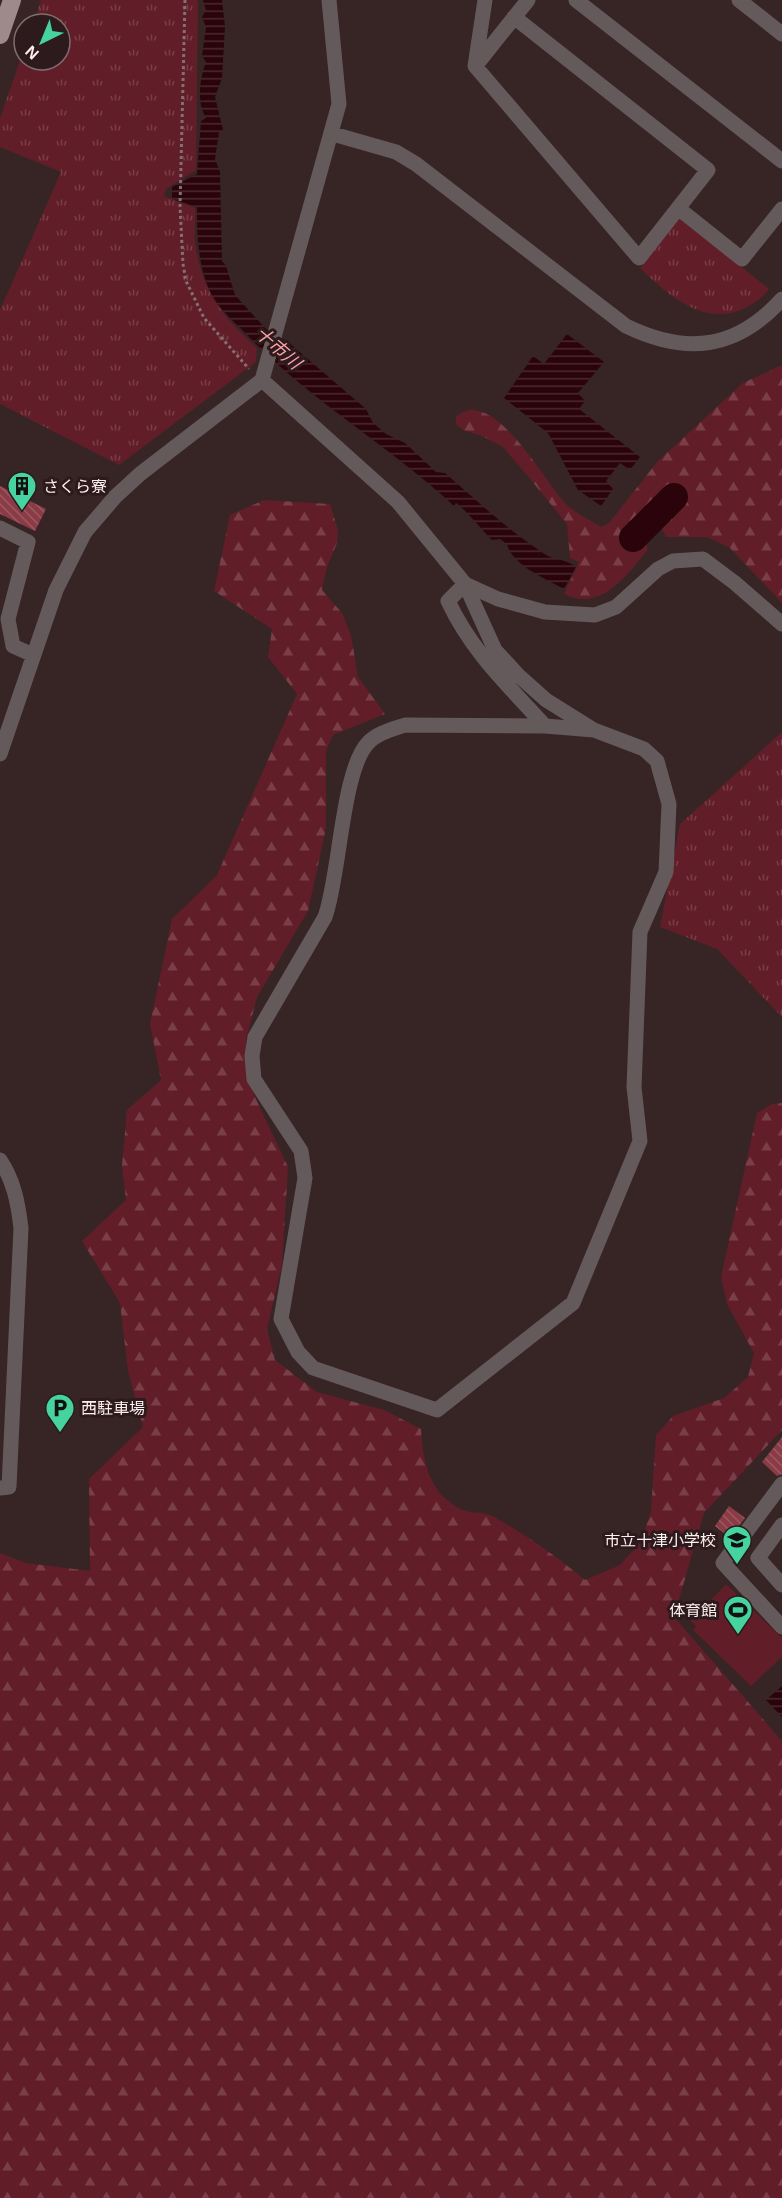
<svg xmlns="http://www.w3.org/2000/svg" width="782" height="2198" viewBox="0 0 782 2198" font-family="Helvetica,'Noto Sans JP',sans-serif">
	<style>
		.grass { fill: url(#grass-tufts) }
		.forest { fill: url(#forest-firs) }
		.pitch { fill: #611d28 }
		.water { fill: url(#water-rules) }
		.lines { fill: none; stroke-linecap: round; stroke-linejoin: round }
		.river { stroke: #2a040a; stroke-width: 28 }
		.building { fill: url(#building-back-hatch) }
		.path { stroke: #827172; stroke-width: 3; stroke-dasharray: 3 3; stroke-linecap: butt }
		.minor { stroke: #655a5b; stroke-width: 15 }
		.major { stroke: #9f8a8b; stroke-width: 18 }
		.labels { text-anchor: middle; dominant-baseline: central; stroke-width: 6; stroke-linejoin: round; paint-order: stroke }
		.poi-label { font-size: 16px; fill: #fcefef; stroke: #2c1a1c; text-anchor: start }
		.water-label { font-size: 18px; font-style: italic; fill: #fea2aa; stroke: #2c1a1c }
	</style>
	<defs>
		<pattern id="grass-tufts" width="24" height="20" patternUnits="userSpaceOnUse" patternTransform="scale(1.5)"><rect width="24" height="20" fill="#611d28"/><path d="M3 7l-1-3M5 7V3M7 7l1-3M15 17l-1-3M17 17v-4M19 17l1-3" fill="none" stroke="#793e48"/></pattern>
		<pattern id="forest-firs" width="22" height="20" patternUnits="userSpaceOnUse" patternTransform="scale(1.5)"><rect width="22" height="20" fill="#611d28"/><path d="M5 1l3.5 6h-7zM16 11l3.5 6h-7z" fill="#793e48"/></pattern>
		<pattern id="water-rules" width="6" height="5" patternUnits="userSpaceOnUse" patternTransform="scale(1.5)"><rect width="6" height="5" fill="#2a040a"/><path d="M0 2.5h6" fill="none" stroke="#4a292e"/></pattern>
		<pattern id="building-back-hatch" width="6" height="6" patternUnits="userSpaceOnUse" patternTransform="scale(1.5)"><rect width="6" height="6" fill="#8a3b46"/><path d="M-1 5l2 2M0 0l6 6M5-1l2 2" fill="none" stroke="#9b5861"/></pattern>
	</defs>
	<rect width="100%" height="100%" fill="#372425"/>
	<path class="grass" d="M41 0H198L196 170 166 189 164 196 195 208C196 219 194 230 195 241 202 293 221 314 257 348L256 362 119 465 0 404V310L61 172 0 147V118L24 49V60H60V24H33Z
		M680 217 769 289C762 299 753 304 743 309 703 327 667 294 640 268Z
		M782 732V1017L717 949 660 927 680 824Z"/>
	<path class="forest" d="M782 365V603L730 548 707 537H666L657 519 672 504 670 496 631 534 645 542 648 549C627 575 601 613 564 594L579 562 570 558 567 524 531 480 503 447 482 436 463 430 456 424V417C492 383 546 484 566 504 575 513 590 520 601 527L609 523 658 461 743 383Z
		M264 500 330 504 338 530 337 543 327 567 322 590 342 613 351 635 358 677 385 714 333 735 326 751V828L308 911 257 997 246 1040 254 1095 288 1167 282 1265 267 1329 275 1360 317 1392 384 1410 421 1429C423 1462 429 1495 463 1510 473 1514 484 1511 494 1517 527 1535 556 1556 585 1580L620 1565 641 1542 651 1511 656 1435 673 1416 724 1398 748 1377 754 1353 727 1304 721 1277 757 1113 772 1104 782 1103V1430L704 1513 674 1617 782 1741V2198H0V1553L26 1563 90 1571 89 1479 143 1427 128 1371 120 1303 82 1241 126 1200 122 1166 127 1110 161 1080 150 1024 172 919 217 875 297 694 268 657 272 629 214 591 230 515Z"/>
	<path class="pitch" d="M726 1584 782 1638V1657L751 1686 693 1630 696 1627 691 1621Z"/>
	<path class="water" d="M203 0H222L225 27 222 78 215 97 223 130 219 132 215 159 220 172 222 261 226 266 235 295 266 329 288 342 366 409 373 423 386 434 405 443 436 472 445 473C477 501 508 530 543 553 554 561 565 558 576 567L564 589C546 579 512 565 507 544L500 539 492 540C483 531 463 507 456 503L454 506C389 446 311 401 249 337 238 325 223 313 215 300 198 274 197 236 197 207L172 199V187L197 174 201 121 206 118C196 102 200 78 206 62L202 56 206 27 202 17 206 10Z
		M567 334 604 362 578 393 585 401 579 409 640 457 630 470 620 463 606 481 613 489 601 506 578 490 548 433 504 398 533 356 544 364Z
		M782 1686V1717L766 1700Z"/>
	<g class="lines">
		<path class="river" d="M633 538 674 497"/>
	</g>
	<path class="building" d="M0 486 46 509 35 531 0 514Z
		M782 1437V1474L777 1476 762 1462Z
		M729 1506 745 1518 730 1538 715 1526Z"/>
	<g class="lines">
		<path class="path" d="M185 0 180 206 183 264 186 281 204 318 249 369"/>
		<path class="minor" d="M329 0 339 104 262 380 398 502 465 584 498 599 545 612 595 615 616 607 658 569 673 561 703 559 735 583 782 624
			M485 0 475 66 639 258 708 170 514 17
			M576 0 782 161
			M739 0 782 34
			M477 64 528 0
			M333 134 396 152 416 164 626 326C686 355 736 350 782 299
			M678 208 742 259 782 209
			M0 528 28 542 8 619 13 646 33 655
			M545 726C508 685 472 652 448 601L465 584 495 650 518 675 546 700 594 730 644 749 657 761 669 804 666 872 640 932 634 1087 640 1141 573 1303 437 1410 313 1368 298 1352 281 1319 305 1178 301 1151 254 1079 252 1056 255 1037 325 917C340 875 342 770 368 743 377 733 393 729 405 725L545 726 594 730
			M0 754 56 590 85 532 115 497 140 474 262 380
			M0 1160C14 1181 18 1203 21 1228L9 1487 0 1488
			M782 1484 723 1563 782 1627
			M782 1525 758 1558 782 1585"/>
		<path class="major" d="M0 35 12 0"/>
	</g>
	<defs>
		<g id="building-pin" transform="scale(1.5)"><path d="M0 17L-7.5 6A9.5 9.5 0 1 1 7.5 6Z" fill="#45d49f" stroke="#2c1a1c"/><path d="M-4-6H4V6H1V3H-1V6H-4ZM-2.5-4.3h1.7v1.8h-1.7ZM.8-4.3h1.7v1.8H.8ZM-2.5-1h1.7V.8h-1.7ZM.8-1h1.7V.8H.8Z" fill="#111"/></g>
		<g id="parking-pin" transform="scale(1.5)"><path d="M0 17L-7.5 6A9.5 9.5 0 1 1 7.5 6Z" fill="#45d49f" stroke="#2c1a1c"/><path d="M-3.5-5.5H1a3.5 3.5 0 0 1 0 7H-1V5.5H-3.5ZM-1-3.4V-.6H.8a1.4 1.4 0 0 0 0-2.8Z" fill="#111"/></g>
		<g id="school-pin" transform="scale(1.5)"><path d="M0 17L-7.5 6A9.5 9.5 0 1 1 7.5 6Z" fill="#45d49f" stroke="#2c1a1c"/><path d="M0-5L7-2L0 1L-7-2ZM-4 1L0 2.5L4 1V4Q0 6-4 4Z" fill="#111"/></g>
		<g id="stadium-pin" transform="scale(1.5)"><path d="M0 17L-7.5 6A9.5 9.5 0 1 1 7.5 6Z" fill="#45d49f" stroke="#2c1a1c"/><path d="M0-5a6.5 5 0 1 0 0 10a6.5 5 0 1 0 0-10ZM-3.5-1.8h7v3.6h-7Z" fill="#111"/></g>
	</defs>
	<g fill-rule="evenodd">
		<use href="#building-pin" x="22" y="486"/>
		<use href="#parking-pin" x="60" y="1408"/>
		<use href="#school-pin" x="737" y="1540"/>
		<use href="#stadium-pin" x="738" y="1610"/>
	</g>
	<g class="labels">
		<g class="poi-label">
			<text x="43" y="486">さくら寮</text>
			<text x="81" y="1408">西駐車場</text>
			<text x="716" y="1540" text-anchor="end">市立十津小学校</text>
			<text x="717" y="1610" text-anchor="end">体育館</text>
		</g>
		<g class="water-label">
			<text transform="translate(278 348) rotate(41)">十市川</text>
		</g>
	</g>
	<g transform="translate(42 42) rotate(223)"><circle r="28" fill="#2c1a1c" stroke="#7f6f70" stroke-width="1.5"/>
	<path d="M0-4.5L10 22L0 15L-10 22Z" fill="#45d49f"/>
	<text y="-9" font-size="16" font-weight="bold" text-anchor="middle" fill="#fcefef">N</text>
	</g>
</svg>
